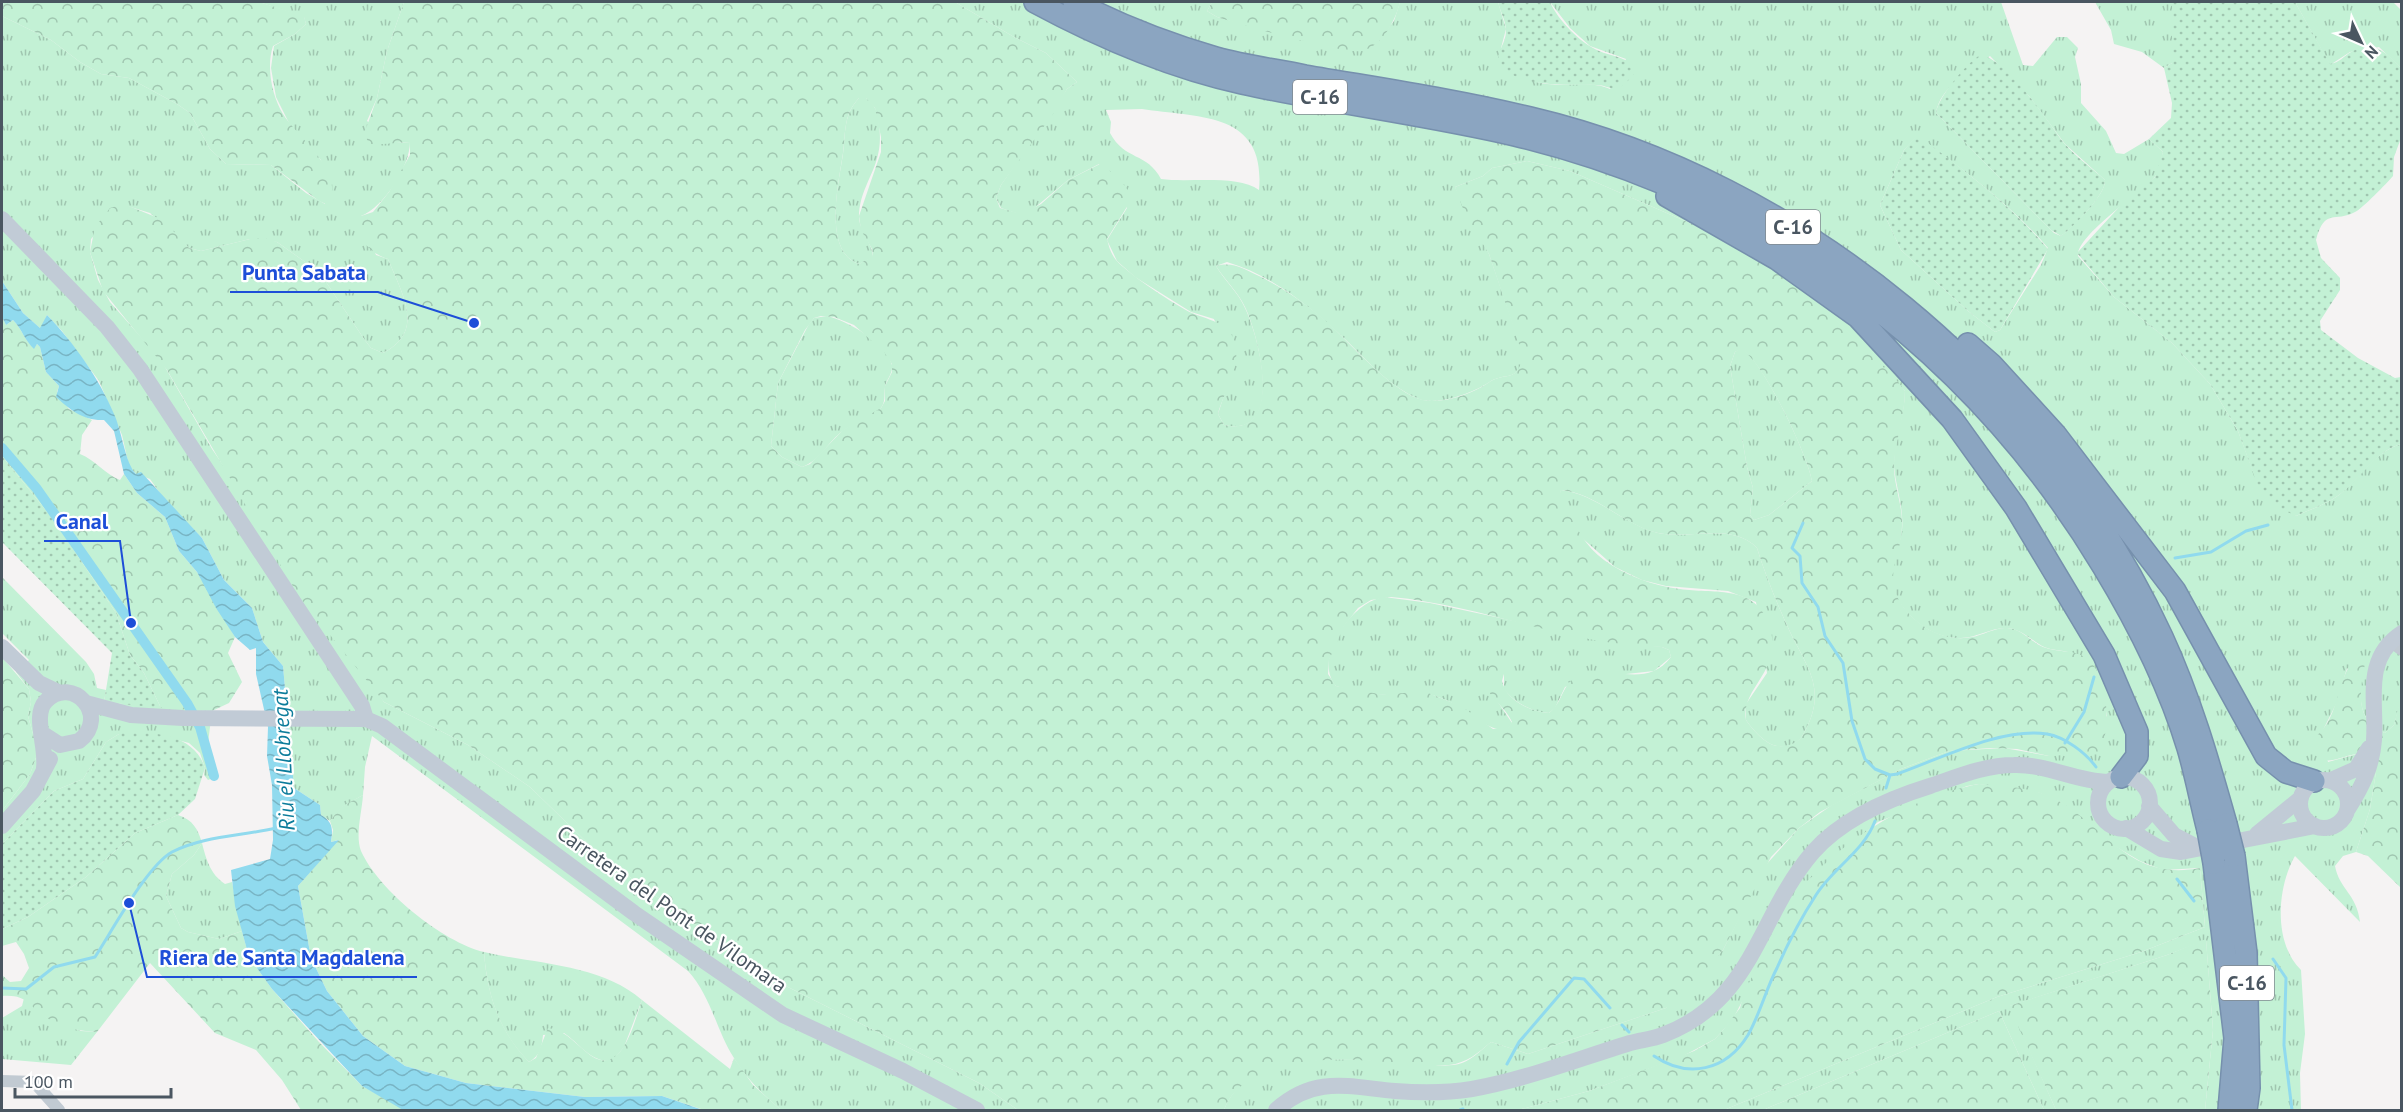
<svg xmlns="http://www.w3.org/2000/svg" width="2403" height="1112" viewBox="0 0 2403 1112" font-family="'PT Sans',sans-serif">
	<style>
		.grass { fill: url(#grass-tufts); fill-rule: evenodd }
		.forest { fill: url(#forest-crowns); fill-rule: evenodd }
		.garden { fill: url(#garden-dots) }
		.water { fill: url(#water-waves) }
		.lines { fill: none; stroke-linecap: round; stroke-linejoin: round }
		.stream { stroke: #90daee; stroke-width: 3 }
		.canal { stroke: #90daee; stroke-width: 10 }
		.highway-casing { stroke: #7690ad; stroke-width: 24 }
		.street { stroke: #c1cad2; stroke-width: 12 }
		.secondary { stroke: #c1cbd6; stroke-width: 16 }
		.highway { stroke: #8ba5c1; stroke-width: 21 }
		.highway-bridge-casing { stroke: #7690ad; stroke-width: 24; stroke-linecap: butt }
		.highway-bridge { stroke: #8ba5c1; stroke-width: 21 }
		.labels { text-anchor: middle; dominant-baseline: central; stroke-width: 4.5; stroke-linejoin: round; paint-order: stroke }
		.shield { fill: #fff; stroke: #808990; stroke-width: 1.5 }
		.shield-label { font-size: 20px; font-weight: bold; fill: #4a5661 }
		.street-label { font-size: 21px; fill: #4a5661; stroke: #fff }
		.water-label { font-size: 22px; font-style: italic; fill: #0c7c9b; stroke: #fff }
		.leader { fill: none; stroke: #1d4ed8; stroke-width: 2 }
		.callout-dot { fill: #1d4ed8; stroke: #fff; stroke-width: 2 }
		.callout-label { font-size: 22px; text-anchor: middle; font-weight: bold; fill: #1d4ed8; stroke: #fff; stroke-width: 4.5; stroke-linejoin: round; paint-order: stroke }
	</style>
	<defs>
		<pattern id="grass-tufts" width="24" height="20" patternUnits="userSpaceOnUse" patternTransform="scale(1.5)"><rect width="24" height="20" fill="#c3f1d5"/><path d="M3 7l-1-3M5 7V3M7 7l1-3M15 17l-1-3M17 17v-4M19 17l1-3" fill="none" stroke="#a0c6b0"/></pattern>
		<pattern id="forest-crowns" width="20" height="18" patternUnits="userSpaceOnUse" patternTransform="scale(1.5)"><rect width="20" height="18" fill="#c3f1d5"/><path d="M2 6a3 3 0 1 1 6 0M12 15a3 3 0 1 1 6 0" fill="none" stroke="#a0c6b0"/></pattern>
		<pattern id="garden-dots" width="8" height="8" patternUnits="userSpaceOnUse" patternTransform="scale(1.5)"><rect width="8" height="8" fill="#c3f1d5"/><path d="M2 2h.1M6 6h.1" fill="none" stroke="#a0c6b0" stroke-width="1.8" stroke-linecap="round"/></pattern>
		<pattern id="water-waves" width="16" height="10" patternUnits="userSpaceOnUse" patternTransform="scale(1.5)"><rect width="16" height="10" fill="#90daee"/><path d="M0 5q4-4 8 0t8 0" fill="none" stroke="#78b4c4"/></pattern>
	</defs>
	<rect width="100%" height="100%" fill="#f5f3f3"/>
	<path class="grass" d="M259 2H404L387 51 377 98 367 121 397 143 410 142C410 166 384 207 361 216L376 255 388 259C402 294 426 331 383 353L371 348 364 339 326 282 308 264 277 242 250 239 201 251 189 248 150 213 124 205 91 239 90 252 98 280 110 302 161 360 212 449 384 702 468 745 530 787 602 857 768 977 979 1083 1018 1110H965L960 1108 958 1110H781C763 1095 746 1078 734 1058 716 1030 711 996 688 971L372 736 365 767 363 795 342 807 330 821 321 815 320 805 294 788 283 666 263 642 252 608 224 580 202 538 164 499 150 479 136 474 129 466 122 435 99 381 62 331 47 315 41 329 23 313 2 281V16L51 40 80 62 101 74 129 78 177 104 190 113 210 149 226 164 271 165 306 193 325 204 321 160 290 125 276 97 271 68 274 46 295 34 306 24 304 17Z
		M955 2H1212L1207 11 1217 17 1336 48 1386 31 1394 21 1400 2H1498L1506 29 1501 48C1510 57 1519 72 1530 79 1549 91 1589 78 1610 89L1626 59 1590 46 1570 28 1550 2H2001L2023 65 2033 66 2057 37H2067L2078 48 2075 57 2081 84V103L2106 131 2116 153 2124 154 2149 139 2163 152C2161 160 2159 173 2153 179 2139 194 2076 236 2078 256L2114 297 2172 343 2210 384 2238 431 2254 474 2296 516C2311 509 2325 505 2339 495 2360 478 2374 452 2401 444L2402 696 2394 725 2385 733C2363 724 2359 706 2361 683L2347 668 2337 702 2321 734 2328 762 2357 754 2376 772 2370 809 2356 852 2343 856 2335 866C2339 889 2357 894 2360 922L2295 856C2277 887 2273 943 2301 970L2305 1034 2300 1073 2301 1110H2205L2213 1030 2206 940 2167 955 2010 1006 2056 1110H2044L1999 1011 1763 1110H1724L1997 997 2141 952 2205 927 2200 868 2163 870 2140 861 2108 842 2060 802 2040 793 1979 784 1967 786 1878 822 1810 879 1795 899 1733 1019 1715 1039 1683 1056 1589 1091 1518 1110H1224C1249 1044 1361 1060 1416 1063 1431 1064 1447 1068 1462 1063 1473 1059 1482 1049 1491 1042L1528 1054 1666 1008 1723 950 1764 867 1799 828 1832 805 1901 769 1949 751 2004 748 2049 756 2107 716C2102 688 2102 659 2068 652 2060 650 2049 650 2042 646 2030 639 2020 628 2005 628 1991 628 1976 638 1961 638 1933 640 1900 614 1893 587 1888 568 1900 549 1902 530 1904 508 1896 488 1894 467 1893 441 1905 416 1905 391L1801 284 1725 240 1692 224 1570 171 1527 161 1492 168 1483 176 1455 187 1489 254 1524 356C1516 385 1507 370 1488 383 1472 393 1438 406 1419 399 1392 388 1368 362 1348 342 1313 309 1274 276 1227 262L1216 266C1225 281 1238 292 1245 308 1259 337 1286 439 1224 425L1218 414 1235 361 1214 319 1191 312 1135 277 1117 261 1107 240 1127 208 1099 164 1068 180 1032 210 1022 215 1001 208 996 198 1001 185 1067 89 1077 82 1046 53 1014 37ZM1990 56 2029 96 2065 144 2105 180C2106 195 2073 226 2061 236L2054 233 1936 113C1940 87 1970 71 1990 56ZM1142 109C1199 118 1266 111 1259 190 1237 174 1189 183 1161 179 1147 152 1125 161 1110 133L1111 122 1106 110ZM1917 136C1964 170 2010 204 2048 248L2041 265 2000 330 1995 332 1968 311 1901 250 1880 205 1904 150Z
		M2095 2H2172V63L2164 68 2142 52 2114 44 2111 30Z
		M2295 2H2393L2401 10V68L2379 47 2350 52 2330 65Z
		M859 98H866C876 105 878 114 879 125 885 166 861 181 859 214 858 231 872 241 873 257L859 264C822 252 839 181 843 154 846 132 843 115 859 98Z
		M827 316C847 320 887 344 892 365 893 374 886 380 885 387 884 396 886 402 880 409 870 421 852 423 840 433 827 444 819 461 802 467L782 457 771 446 778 383 809 324 814 318Z
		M1741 348C1763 360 1808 456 1812 481L1769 515 1754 520 1750 515 1753 488 1747 467 1730 366 1735 352Z
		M1561 490C1597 494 1624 525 1658 533 1689 540 1732 522 1757 548 1766 577 1778 606 1791 634 1809 670 1827 691 1804 733 1799 743 1789 748 1777 746 1765 744 1753 730 1746 720V704L1767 673 1756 602 1728 591 1666 586 1642 580 1615 567 1581 537 1559 496Z
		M2 577 86 662 94 674 97 688 106 690 104 702 212 711 208 743 218 776 208 780 204 775 205 768 200 753 189 743 159 735 119 734 106 742 83 779 54 791 2 844V811L30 774 38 752 28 716 31 702 29 689 16 672 29 660 2 633Z
		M1384 597 1430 603 1608 641 1662 647 1669 650 1671 657 1654 671 1617 675 1602 672 1565 687 1555 708 1549 713C1531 712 1514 702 1504 689V674L1487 686 1512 723 1508 729C1489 734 1465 708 1446 700 1418 688 1415 696 1387 695 1370 695 1352 691 1336 686 1312 659 1352 601 1384 597Z
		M202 843C206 859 210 874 225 884L232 882 242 931 219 939 188 932 181 928 166 896 172 874 194 855Z
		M484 952C535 964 601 964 642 1000L624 1047 614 1059 607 1061C588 1059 579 1043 564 1033L543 1035C542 1046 540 1056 529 1062 499 1032 487 994 484 952Z
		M24 998 46 1017 81 1031 97 1032 71 1065 2 1059V1018L22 1006Z"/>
	<path class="forest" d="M2 2H259L304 16 306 24 295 34 273 46C266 67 272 96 283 114 297 137 350 176 326 204L319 201 271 165 226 164 210 149 190 113 177 104 129 78 101 74 80 62 51 40 2 16Z
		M404 2H955L1014 37 1046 53 1077 82 1067 89 1053 114 1001 185 996 198 1000 208 1022 214 1041 204 1068 180 1100 164 1118 177 1133 197 1107 239C1109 247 1111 254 1116 260 1127 273 1176 306 1192 313 1211 321 1233 323 1236 348 1239 369 1223 394 1218 414L1224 425C1285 439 1259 336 1245 307 1238 292 1225 280 1216 266 1233 261 1244 269 1259 276 1283 288 1306 304 1327 322 1349 342 1394 394 1423 400 1443 404 1472 394 1488 383 1507 370 1516 385 1523 356L1489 254 1465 214 1455 187 1483 176 1492 168 1527 161 1570 171 1692 224 1725 240 1801 284 1898 382 1905 391C1905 415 1896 438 1894 463 1893 483 1903 505 1902 526 1902 554 1884 574 1899 600 1913 625 1944 643 1972 637 1983 635 1996 627 2007 628 2022 629 2030 641 2043 647 2056 652 2071 650 2083 656 2110 671 2111 729 2100 753L2049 756 2017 749 1991 748 1949 751 1901 769 1820 812 1799 828 1771 857 1723 950 1678 1001 1666 1008 1528 1054 1491 1042C1478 1053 1467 1063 1449 1065 1384 1067 1337 1048 1271 1071 1249 1078 1233 1088 1224 1110H1018L979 1083 768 977 602 857 530 787 468 745 384 702 298 595 167 370 103 291 90 252 95 227 110 208 124 204 163 220 189 248 201 251 250 239 264 238 277 242 308 264 326 282 364 339 371 348 383 353C426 331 402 294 388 259 370 253 362 242 354 225L361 216 373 212 389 192 410 155V142L370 145 364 134 377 98 387 51ZM859 98H866L875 108 881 137V152L859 216 861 230 872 249 873 256 859 264C822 252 839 181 843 153 846 132 843 115 859 98ZM821 316 834 317 854 325 884 352 892 364V372L885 386V401L881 408 843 430 810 464 802 467 782 457 771 446 778 383 805 330 814 318ZM1741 349C1763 360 1808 456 1812 481L1769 515 1754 520 1750 515 1753 488 1747 467 1730 366 1735 352ZM1561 490C1597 493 1624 526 1658 533 1689 540 1732 522 1757 548 1766 577 1778 606 1791 634 1809 670 1827 691 1804 733 1799 743 1789 747 1777 746 1765 744 1753 730 1746 720 1740 686 1787 670 1768 622 1753 584 1712 594 1680 589 1653 586 1625 575 1604 560 1581 543 1573 519 1560 496ZM1391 597C1483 605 1570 646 1662 647L1669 650 1671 657C1645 691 1607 663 1580 674 1562 682 1563 703 1549 713 1530 712 1506 700 1502 681L1506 666 1503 660 1495 659C1469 689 1502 699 1512 722L1508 728 1493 729 1461 706 1423 691 1384 695 1336 686 1328 674 1329 660 1344 626 1358 608 1371 600Z
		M1212 2H1400C1396 20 1382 46 1362 51 1346 55 1239 24 1217 17L1207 11Z
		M2 317 6 325 13 320C22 329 25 341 34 348L37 344 40 347 46 372 59 386 57 392 69 409 92 420 82 435 80 454C95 460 105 474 120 480L124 474 137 493 165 517 179 551 197 572 235 637 228 653 242 682 229 703 212 711 161 708 144 673 130 655 116 613 53 519 2 456Z
		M2 657 29 689 31 702 28 716 38 752 30 774 2 811Z
		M2355 657 2366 659C2360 688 2353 720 2385 733L2394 725 2401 696V888L2368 856 2356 852 2370 809 2376 772 2357 754C2332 758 2321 772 2311 740 2340 722 2335 682 2355 657Z
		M1979 784C2003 786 2029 787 2051 797 2106 824 2127 882 2200 868L2205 927 2141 952 1997 997 1724 1110H1518L1589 1091 1694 1051 1715 1039 1723 1030 1740 1008 1743 996C1757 967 1769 935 1786 909 1827 848 1907 797 1979 784Z
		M363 795C362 812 355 835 361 851 379 891 443 942 484 952 487 994 499 1031 529 1062L536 1058 548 1028C564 1030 572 1040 584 1050 620 1084 633 1026 642 1000L730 1069 734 1058 753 1085 781 1110H704L662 1096 585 1097 466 1083 405 1066 363 1036 327 991 311 958 298 886 338 840 331 842 333 830 330 821 341 807Z
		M178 815C193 820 198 829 202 843L194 855 172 874 166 896 181 928 188 932 219 939 242 931 249 957 272 989 319 1042 362 1086 406 1110H301L282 1080 256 1050 215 1033 150 963 97 1032C79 1031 62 1028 47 1018 28 1006 28 994 2 996V975L10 982 21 981 29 968 24 954 16 942 2 946V929L28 917 86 877 135 833Z
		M2206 939 2213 1030 2205 1110H2056L2009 1006 2167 955Z
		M1999 1011 2044 1110H1763Z"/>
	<path class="garden" d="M1498 2H1550C1558 20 1580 43 1599 51 1611 56 1622 56 1633 65L1634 74C1630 79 1625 84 1620 87 1611 91 1606 85 1597 85 1565 84 1523 89 1498 65 1496 51 1506 44 1506 31 1506 21 1500 11 1498 2Z
		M2172 2H2295L2330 64C2339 63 2344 56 2351 52 2373 39 2386 52 2401 68V138L2394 157 2393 176C2387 183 2362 209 2355 212 2335 223 2325 207 2316 240L2321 258 2340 278V290L2320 321 2321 330 2358 358 2395 378 2401 377V444C2374 452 2361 479 2339 495 2325 505 2311 509 2296 516L2279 508 2259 489 2238 431 2210 384 2172 343 2114 297 2077 253 2122 204 2155 177 2163 152 2149 139 2171 118 2172 103 2164 68 2172 63Z
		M1980 55C2007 58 2047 121 2064 143 2076 157 2092 168 2105 180 2106 195 2073 227 2061 236L2051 230 1936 113C1938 97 1966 64 1980 55Z
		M1917 135C1964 170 2010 204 2048 249L2000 330 1995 332 1968 311 1901 250 1880 205 1904 150Z
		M2 456 53 519 116 613 130 655 144 673 161 708 104 702 112 653 2 542Z
		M126 732C156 732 195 735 205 768L195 799 178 815 135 833 86 877 28 917 2 929V844L54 791 83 779 106 742 119 734Z"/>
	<path class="water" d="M2 281 23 313 40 328 47 315C74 343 99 378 114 414 122 431 125 463 136 474L141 472 202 538 224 580 252 608 263 642 283 666 294 788 320 805 321 815C333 822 333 829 331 842L339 840 298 886 311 958 327 991 363 1036 405 1066 466 1083 585 1097 662 1096 703 1110H403L362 1086 272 989 249 957 235 906 231 870 270 859 273 840 272 785 267 756 268 727 256 674V648L250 650 235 637 216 608 197 572 179 551 165 517 137 493 124 474 114 431 104 420C84 421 70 410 56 397L59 386 46 372 40 347 37 344 34 349C25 341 22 329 13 320L6 325 2 317Z"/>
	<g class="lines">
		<path class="stream" d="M1803 523 1792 548 1800 556 1802 583 1818 607 1825 636 1843 663 1852 721 1865 759 1875 769 1890 775 1897 774C1940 759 2001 727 2047 734 2065 737 2086 753 2096 767
			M2175 558 2211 552 2246 531 2268 525
			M2065 743 2084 712 2094 677
			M1886 788 1890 775
			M2177 879 2194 901
			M2273 959 2286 978 2284 1045 2292 1110
			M2 988 26 989 54 967 95 957C112 931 147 866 172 852 203 836 242 836 276 828
			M1622 1025 1629 1032
			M1654 1056C1688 1079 1726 1071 1748 1035 1760 1014 1766 989 1777 968 1788 943 1801 918 1816 895 1833 868 1864 851 1875 821
			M1507 1064 1519 1042 1574 978 1584 979 1610 1008
			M1460 1110 1463 1109"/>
		<path class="canal" d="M2 448 37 489 187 703 200 727 214 776"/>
		<g class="highway-casing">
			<path id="highway" d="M1035 2C1100 37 1169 67 1242 83 1333 103 1425 114 1515 135 1764 195 1971 347 2103 566 2137 622 2169 685 2188 748 2196 775 2201 803 2208 830
				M1074 2C1119 25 1167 44 1216 58 1245 66 1276 70 1305 76 1380 89 1456 100 1530 118 1801 182 2046 385 2162 637 2190 698 2208 760 2226 824
				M1667 196 1777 259 1858 317 1952 419 2016 508 2104 655 2137 732V756L2121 777
				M1968 344 1992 365 2055 434 2175 591 2266 756 2286 772 2314 781
				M2234 856 2246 953 2249 1088 2246 1110
				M2214 863 2235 1038 2229 1110"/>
		</g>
		<path class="street" d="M2391 642 2402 650
			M2 1081 34 1082 59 1110"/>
		<path class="secondary" d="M2 219 107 327 140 369 362 706 366 719
			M2 647 39 683 60 693
			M86 703 131 715 183 718 366 719 382 726 634 913 783 1015 903 1071 977 1110
			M43 734 60 745 79 741C111 716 72 674 46 701 32 715 47 746 44 768
			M2098 803a26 26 0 1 1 52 0a26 26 0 1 1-52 0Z
			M2300 804a24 24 0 1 1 48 0a24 24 0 1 1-48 0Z
			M2331 780 2356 769 2369 748
			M2149 806 2174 835 2199 848
			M2348 809C2362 787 2372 767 2374 740 2377 702 2362 659 2402 633
			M2 826 33 791 50 759
			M2126 828 2161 849 2181 852 2315 826
			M2257 834 2301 798
			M1276 1110C1315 1075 1349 1087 1395 1091 1420 1093 1447 1093 1472 1089 1527 1079 1578 1059 1630 1043 1641 1040 1653 1039 1663 1035 1755 1000 1757 917 1813 852 1842 819 1888 799 1930 786 1957 777 1985 765 2014 765 2047 764 2075 781 2108 782"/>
		<use href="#highway" class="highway"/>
		<g class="highway-bridge-casing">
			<path id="highway-bridge" d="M2226 824 2234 856
				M2208 830 2214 863"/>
		</g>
		<use href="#highway-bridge" class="highway-bridge"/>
	</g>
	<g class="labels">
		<g class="shield">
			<rect x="1293" y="80" width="54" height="34" rx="4.5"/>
			<rect x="1766" y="210" width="54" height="34" rx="4.5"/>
			<rect x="2220" y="966" width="54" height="34" rx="4.5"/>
		</g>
		<g class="shield-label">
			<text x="1320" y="97">C-16</text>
			<text x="1793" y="227">C-16</text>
			<text x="2247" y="983">C-16</text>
		</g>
		<g class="street-label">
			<text transform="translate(672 909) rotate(35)">Carretera del Pont de Vilomara</text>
		</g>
		<g class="water-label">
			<text transform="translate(283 760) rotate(-93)">Riu el Llobregat</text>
		</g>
	</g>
	<path class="leader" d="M474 323L378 292H230M131 623L120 541H44M129 903L147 977H417"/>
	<g class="callout-dot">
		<circle cx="474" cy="323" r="6"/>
		<circle cx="131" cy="623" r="6"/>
		<circle cx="129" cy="903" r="6"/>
	</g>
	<g class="callout-label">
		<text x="304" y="280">Punta Sabata</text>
		<text x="82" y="529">Canal</text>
		<text x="282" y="965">Riera de Santa Magdalena</text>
	</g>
	<rect width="2403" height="1112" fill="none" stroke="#4a5661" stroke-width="6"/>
	<g transform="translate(2361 42) rotate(134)" stroke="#ffffff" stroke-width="4.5" paint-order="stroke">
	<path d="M0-4.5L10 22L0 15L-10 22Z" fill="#4a5661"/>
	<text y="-9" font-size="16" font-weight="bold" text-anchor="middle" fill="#4a5661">N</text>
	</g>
	<path d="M15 1088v9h156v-9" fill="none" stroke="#4a5661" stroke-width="3"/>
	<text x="24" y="1088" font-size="18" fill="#4a5661" stroke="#ffffff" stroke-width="4.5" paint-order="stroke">100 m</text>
</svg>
